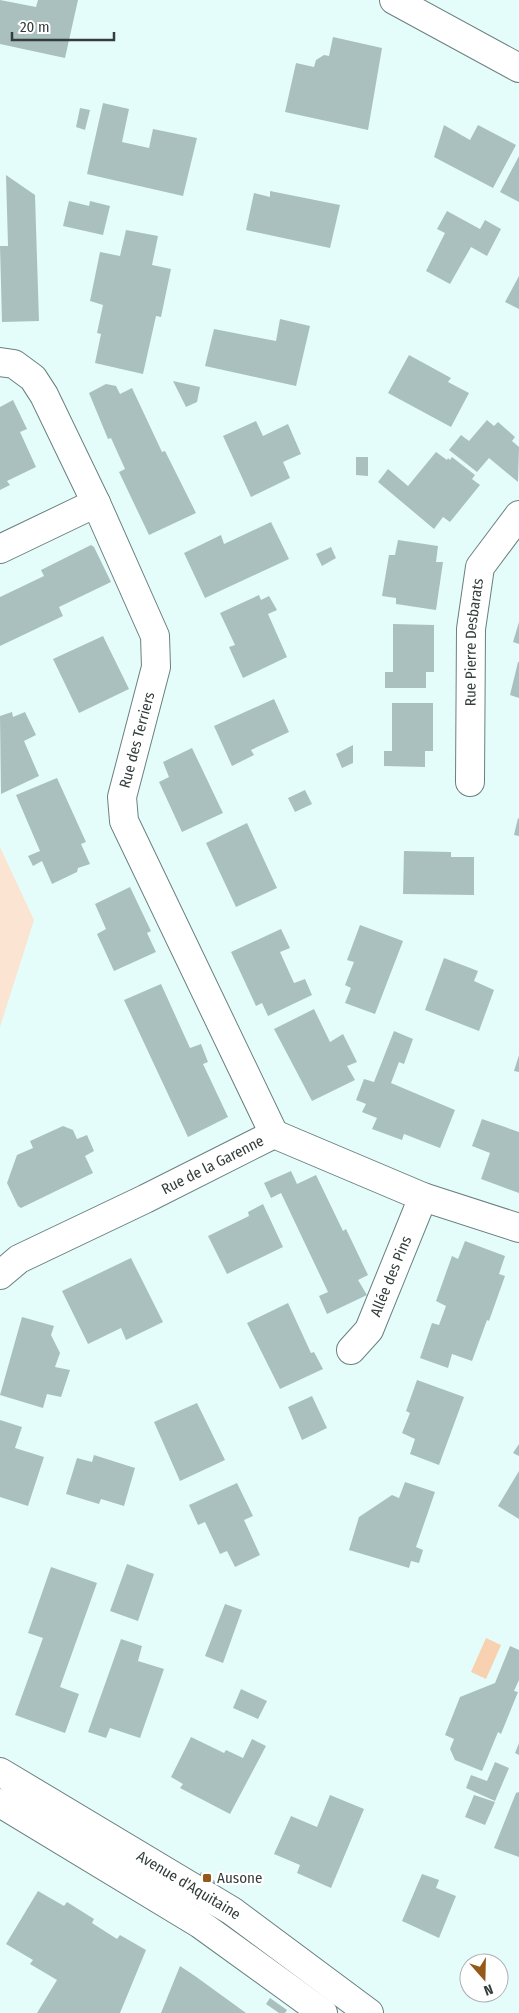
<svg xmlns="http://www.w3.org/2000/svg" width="519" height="2013" viewBox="0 0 519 2013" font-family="'Fira Sans Condensed',sans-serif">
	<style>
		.green { fill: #fbe4d2 }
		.water { fill: #f8d1b0 }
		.building { fill: #a9c0bf }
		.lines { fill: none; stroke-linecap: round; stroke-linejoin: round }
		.minor-casing { stroke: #6a807f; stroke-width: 30 }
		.tertiary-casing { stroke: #6a807f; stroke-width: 30 }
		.minor { stroke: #fff; stroke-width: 28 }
		.tertiary { stroke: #fff; stroke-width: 28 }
		.poi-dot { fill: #95591a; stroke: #fff; stroke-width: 2 }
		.labels { text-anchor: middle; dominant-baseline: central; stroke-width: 4.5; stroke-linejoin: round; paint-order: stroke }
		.street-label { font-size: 15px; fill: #333d3c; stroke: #fff }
		.poi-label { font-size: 15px; fill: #333d3c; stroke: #fff; text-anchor: start }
	</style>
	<rect width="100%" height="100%" fill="#e4fdfb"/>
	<path class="green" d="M0 847 34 920 0 1027Z"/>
	<path class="water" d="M486 1638 501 1645 486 1679 471 1672Z"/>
	<path class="building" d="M0 0 36 7 38 0H78L65 58 0 44Z
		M333 37 382 48 368 130 285 112 296 63 314 67 316 60 324 55 329 56Z
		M103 103 129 109 122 142 149 148 153 129 197 138 183 196 87 174Z
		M80 108 90 110 85 130 76 127Z
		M444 125 470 140 478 125 516 145 493 188 434 157Z
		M519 156V202L500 192Z
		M6 175 35 195 39 321 2 322 0 246H8Z
		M270 191 340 205 330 248 246 230 254 193 270 197Z
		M69 201 89 206 90 201 110 206 103 235 63 226Z
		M447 211 480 229 485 220 501 229 487 256 471 247 450 284 426 271 445 233 437 229Z
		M126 230 158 236 152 265 171 269 161 317 156 316 143 374 95 363 101 334 97 333 103 305 90 301 100 252 120 256Z
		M519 276V309L505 302Z
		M280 319 310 326 296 386 205 366 214 329 276 341Z
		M409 355 451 378 448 382 469 393 451 427 388 393Z
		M173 381 200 387 197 402 186 407Z
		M106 384 116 386 120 394 132 388 162 452 165 451 196 513 149 535 119 472 125 469 111 438 108 439 89 393Z
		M13 400 27 429 20 432 36 467 7 481 10 485 0 490V407Z
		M487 420 494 426 498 422 515 437 512 441 519 447 518 482 489 458 477 472 449 450 461 435 469 441Z
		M256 421 263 436 288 424 301 454 283 462 290 478 251 497 223 436Z
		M436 452 447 460 448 458 450 460 452 457 475 475 472 479 480 485 450 522 443 517 434 529 378 482 388 469 408 486Z
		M356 457H368V476L356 475Z
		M271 522 289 559 205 598 184 553 221 535 224 544Z
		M398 540 438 546 436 562H443L436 610 396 604V598L382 596 389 555H395Z
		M91 545 94 547 111 582 59 607 63 616 0 646V597L44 576 41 570Z
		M331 547 336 558 322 566 316 554Z
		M259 595 261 600 269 596 277 610 268 614 287 657 243 678 229 647 235 645 220 613Z
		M519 622V644L513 642Z
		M393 624 434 625V672H426V688H385V672H393Z
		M103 636 129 689 79 713 53 659Z
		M518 662H519V698L510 695Z
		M274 699 289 732 251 750 254 755 232 766 214 726Z
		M392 703H433V751H425V767L384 766V751H392Z
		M12 712 13 717 25 712 36 735 24 741 39 776 1 794 0 716Z
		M353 745V763L342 768 336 754Z
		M192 748 223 813 182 832 159 782 169 777 163 762Z
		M57 778 86 842 81 844 90 864 78 868 77 872 52 884 42 861 33 866 28 856 40 851 16 795Z
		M305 790 312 804 295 812 288 798Z
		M518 818 519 819V836L514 835Z
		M247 823 277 888 236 907 206 843Z
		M404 851 451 852V857H474V895L403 894Z
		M130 887 151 931 147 933 156 952 114 971 97 934 106 929 95 904Z
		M360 925 403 941 375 1014 345 1003 351 988 345 985 354 962 347 960Z
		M281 929 290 948 280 952 294 983 305 979 312 995 268 1016 262 1003 256 1006 231 952Z
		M444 958 478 971 474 981 494 990 479 1031 425 1010Z
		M161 984 190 1048 201 1044 208 1062 203 1064 228 1117 188 1137 124 1000Z
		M314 1009 330 1042 343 1034 357 1062 347 1066 355 1080 312 1101 274 1029Z
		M394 1031 413 1039 404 1064 399 1062 391 1083 455 1110 440 1148 404 1134 402 1140 372 1129 377 1118 362 1112 366 1104 356 1100 364 1079 374 1082Z
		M519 1055V1072L514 1071Z
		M482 1119 519 1132V1193L481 1179 490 1153 472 1146Z
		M63 1126 73 1130 77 1139 87 1135 94 1151 85 1156 93 1173 21 1208 18 1206 7 1183 17 1155 33 1148 30 1141Z
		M291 1171 297 1184 316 1175 343 1231 346 1229 368 1275 358 1280 367 1295 327 1314 319 1296 328 1292 281 1193 271 1198 264 1183Z
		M263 1204 283 1247 227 1274 208 1236 249 1216 248 1212Z
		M465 1241 505 1256 499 1274 505 1276 489 1321 487 1320 472 1361 452 1354 448 1368 420 1358 432 1323 439 1325 446 1306 436 1301 452 1256 458 1259Z
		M131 1258 163 1322 126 1340 121 1328 88 1344 62 1291Z
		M288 1303 311 1353 314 1352 323 1369 280 1389 247 1323Z
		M22 1317 54 1326 51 1335 60 1353 55 1367 70 1370 61 1397 47 1394 43 1408 0 1395Z
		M417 1380 464 1397 439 1465 410 1454 415 1439 402 1433 410 1413 406 1411Z
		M312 1396 327 1428 302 1440 288 1407Z
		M197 1403 225 1460 180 1481 154 1422Z
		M0 1420 22 1427 15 1448 44 1457 28 1506 0 1497Z
		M519 1444V1456L513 1453Z
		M94 1455 135 1468 124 1506 101 1499 99 1504 66 1494 77 1458 92 1462Z
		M519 1471V1519L498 1506Z
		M405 1482 435 1492 416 1547 423 1550 419 1563 411 1561 409 1568 349 1550 359 1517 392 1495 399 1498Z
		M237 1483 253 1516 244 1520 260 1555 235 1567 227 1551 220 1554 205 1522 198 1525 189 1505Z
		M127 1564 154 1574 138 1621 110 1611Z
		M51 1567 97 1583 60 1687 79 1694 65 1733 15 1715 43 1638 28 1633Z
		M225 1604 242 1610 223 1663 205 1656Z
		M121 1639 142 1646 138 1661 164 1669 140 1738 110 1728 106 1738 88 1732Z
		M510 1646 519 1650V1680L514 1691 518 1692 501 1734 498 1732 482 1771 455 1760 450 1749 454 1739 445 1735 460 1697 495 1683Z
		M241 1689 267 1701 258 1719 233 1708Z
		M191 1737 224 1753 226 1750 243 1758 252 1739 266 1746 230 1814 180 1788 183 1784 171 1777Z
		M519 1743V1755L515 1753Z
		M495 1762 509 1768 495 1801 466 1788 471 1775 487 1781Z
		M519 1792V1857L494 1848 516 1793Z
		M330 1795 364 1809 331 1888 297 1873 300 1865 274 1854 291 1816 317 1827Z
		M474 1795 495 1802 485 1825 465 1817Z
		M201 1872 218 1883 214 1889 197 1878Z
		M422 1874 439 1880 436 1888 456 1896 439 1938 402 1921Z
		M38 1891 64 1906 67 1902 94 1919 92 1923 117 1939 120 1935 146 1950 120 2013H37L57 1980 30 1964 33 1960 6 1944Z
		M180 1966 195 1976 246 2013H161Z
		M270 1998 287 2010 285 2013H279L266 2004Z"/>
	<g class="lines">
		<g class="minor-casing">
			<g id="minor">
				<path d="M394 0 519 68"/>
				<path d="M0 362 14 364 33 378 44 395 96 503 155 636 156 667 122 797 124 821 274 1134"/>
				<path d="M0 549 96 503"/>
				<path id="s1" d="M470 782 471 629 480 567 519 515"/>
				<path id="s2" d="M0 1275 19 1259 145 1199 274 1134 423 1197 519 1228"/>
				<path id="s3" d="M351 1350 369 1330 423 1197"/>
			</g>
		</g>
		<g class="tertiary-casing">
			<g id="tertiary">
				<path id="s4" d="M0 1772 232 1911 369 2013"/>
				<path d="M0 1803 200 1924 323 2013"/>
			</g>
		</g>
		<use href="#minor" class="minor"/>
		<use href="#tertiary" class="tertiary"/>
	</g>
	<rect class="poi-dot" x="202" y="1873" width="10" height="10" rx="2.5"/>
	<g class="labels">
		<g class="street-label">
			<text stroke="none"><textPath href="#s1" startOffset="140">Rue Pierre Desbarats</textPath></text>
			<text transform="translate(137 740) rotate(-75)">Rue des Terriers</text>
			<text stroke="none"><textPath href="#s2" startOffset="240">Rue de la Garenne</textPath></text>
			<text stroke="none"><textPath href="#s3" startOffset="85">Allée des Pins</textPath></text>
			<text stroke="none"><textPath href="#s4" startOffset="220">Avenue d'Aquitaine</textPath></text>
		</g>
		<g class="poi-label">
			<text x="217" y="1878">Ausone</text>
		</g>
	</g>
	<g transform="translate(484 1978) rotate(160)"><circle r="24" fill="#ffffff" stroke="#adb1b1"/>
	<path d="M0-4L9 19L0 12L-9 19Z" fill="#95591a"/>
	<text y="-8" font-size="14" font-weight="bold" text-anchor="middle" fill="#333d3c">N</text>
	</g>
	<path d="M12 32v8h102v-8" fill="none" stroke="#333d3c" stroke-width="2.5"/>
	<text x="20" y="32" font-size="15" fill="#333d3c" stroke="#ffffff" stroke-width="4" paint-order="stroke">20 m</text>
</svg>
